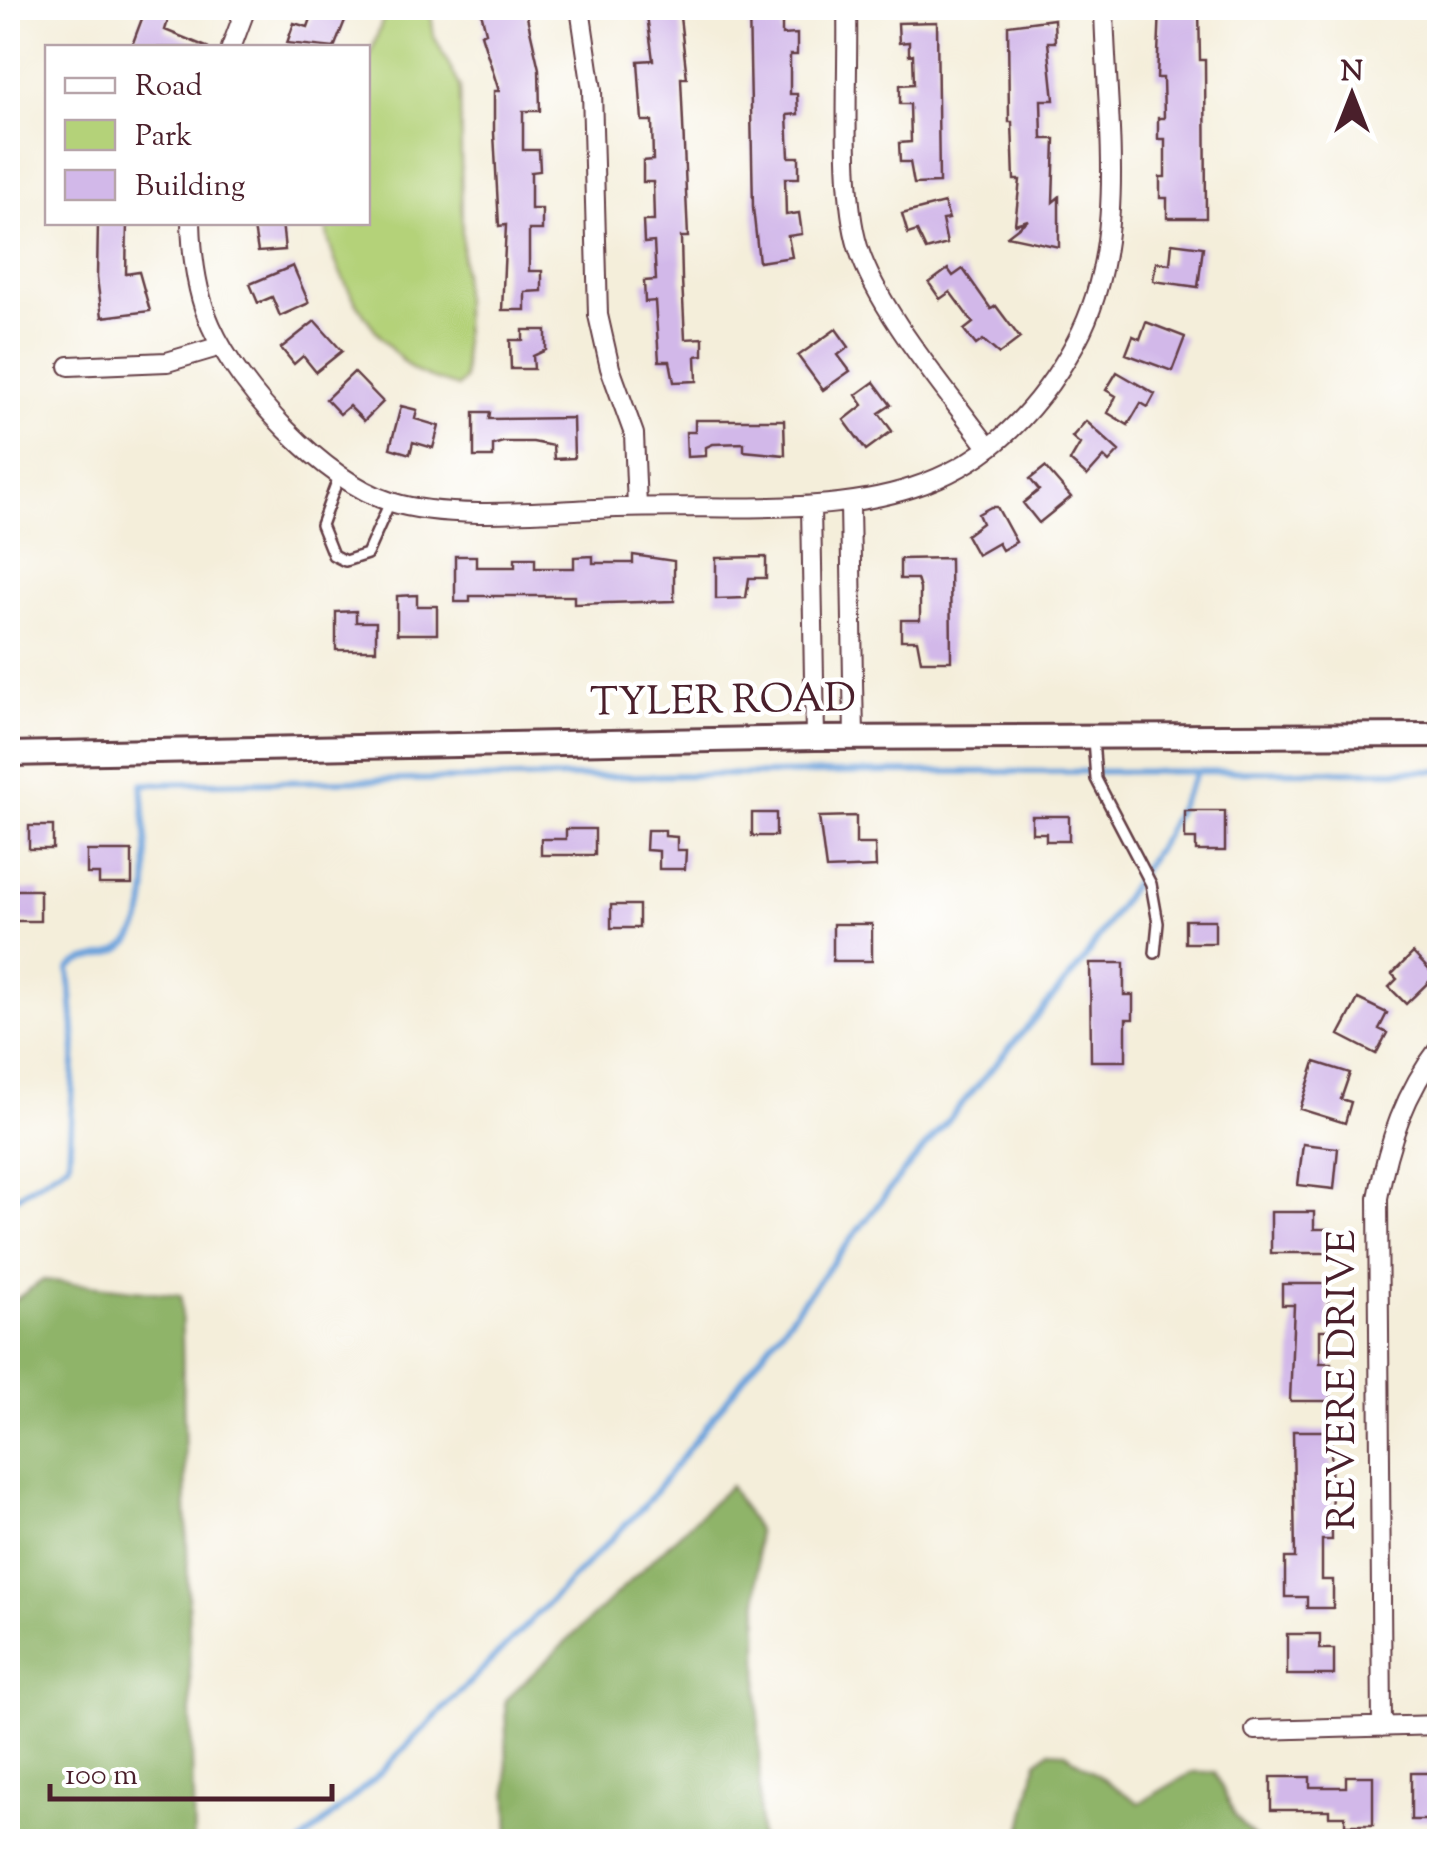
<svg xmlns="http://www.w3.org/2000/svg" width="1447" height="1849" viewBox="0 0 1447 1849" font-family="'Sorts Mill Goudy',serif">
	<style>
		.green { fill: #b4d279; stroke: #7f7852; stroke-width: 2.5 }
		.forest { fill: #8fb469; stroke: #6c6a4a; stroke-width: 2.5 }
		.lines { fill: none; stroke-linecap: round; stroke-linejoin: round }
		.stream { stroke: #6da3db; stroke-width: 6 }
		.building { fill: #d2b8e9 }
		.service-casing { stroke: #643e45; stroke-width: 14 }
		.minor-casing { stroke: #643e45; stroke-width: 22 }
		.tertiary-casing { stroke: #643e45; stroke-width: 28 }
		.service { stroke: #fff; stroke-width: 9 }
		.minor { stroke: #fff; stroke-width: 18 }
		.tertiary { stroke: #fff; stroke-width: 22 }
		.labels { text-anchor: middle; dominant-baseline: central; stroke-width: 9; stroke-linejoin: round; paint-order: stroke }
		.street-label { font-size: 40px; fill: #4a1f2b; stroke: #fff }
	</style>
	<rect width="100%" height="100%" fill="#fff"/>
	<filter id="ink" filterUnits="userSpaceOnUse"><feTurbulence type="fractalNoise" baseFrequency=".01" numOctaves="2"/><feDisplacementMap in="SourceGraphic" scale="20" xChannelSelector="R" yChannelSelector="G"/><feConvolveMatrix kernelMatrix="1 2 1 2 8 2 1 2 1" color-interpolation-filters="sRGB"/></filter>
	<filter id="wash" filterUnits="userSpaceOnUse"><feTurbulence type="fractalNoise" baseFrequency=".0048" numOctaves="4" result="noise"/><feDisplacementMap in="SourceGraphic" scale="40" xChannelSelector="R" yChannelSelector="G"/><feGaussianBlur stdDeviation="2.25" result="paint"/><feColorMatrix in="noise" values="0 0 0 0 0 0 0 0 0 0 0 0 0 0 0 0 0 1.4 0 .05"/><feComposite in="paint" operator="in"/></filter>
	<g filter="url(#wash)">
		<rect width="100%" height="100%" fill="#f4eeda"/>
		<path class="green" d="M387 8H430L434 36 460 86 464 379 457 387C442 381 418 376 407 365 372 333 329 269 326 223L368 222V61Z"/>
		<path class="forest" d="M43 1280 181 1295 194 1841H8V1305Z
			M730 1486 757 1530 760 1841H509L505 1700Z
			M1050 1751 1064 1752 1139 1803 1193 1772H1215L1235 1816 1258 1841H1019L1037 1762Z"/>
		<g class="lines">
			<path class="stream" d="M8 1202 69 1163 75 1042 69 969C83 954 109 960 126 945 160 916 144 824 142 784L888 772 1440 771
				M302 1842 374 1779 644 1506 897 1180 1082 963 1164 837 1196 773"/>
		</g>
		<g id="blocks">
			<path class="building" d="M146 8H172L165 30 209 48H131Z
				M304 8H350L334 48 287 43 294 23 308 27 313 13Z
				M480 8H525L539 69 540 111H523V150H539L540 171 531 172V209H542V230H529V271H542V291L525 292V310H502L506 225 499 226 494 133V91H499L481 34 486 32Z
				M646 8H679L687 78H681L688 237H681L682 279 685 339 703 338V355L696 356 697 381 674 382 670 361H659L655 301 645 302 644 281 656 280 654 242 644 243 643 221H654L653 182H643V161L653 160 652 121H642L638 61 653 60Z
				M749 8H782V35L797 34V55H790V94H797L798 114 787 115 789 157H799V178H785L786 215 799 213 802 234 788 236 792 257 759 262 753 208Z
				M1160 8H1199L1200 60H1205L1206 218H1167V198H1160V177H1165V139H1158V118H1164L1163 78H1157Z
				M1054 19 1055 42H1048L1054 100H1041L1042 139H1055L1053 202 1059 197V247L1007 236 1028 220 1015 224 1020 180H1014L1012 122H1009L1008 25Z
				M937 22 939 183 914 184 910 162H900L899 143 911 142 910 104H900V85L914 84 913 54 909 55V42L899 43 898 23Z
				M944 203 949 219 942 220 947 244 926 250 917 231 908 234 902 214Z
				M98 222H127L126 274 139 272 150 311 102 317 97 278Z
				M253 222H282L285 250 258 252Z
				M1172 243 1203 247 1198 287 1153 281 1156 262 1170 264Z
				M293 266 309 303 280 316 272 297 258 303 250 284Z
				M948 269 953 276 963 269 991 309 996 306 1020 338 999 354 983 340 976 345 964 330 973 323 950 292 940 299 929 283Z
				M315 321 342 351 316 372 303 356 294 364 281 348Z
				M1146 322 1185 337 1172 371 1126 354 1133 336 1140 339Z
				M836 329 849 347 838 355 850 371 823 390 798 356Z
				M523 330H546V350L533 356 534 369H511L510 340H523Z
				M354 372 383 402 364 421 349 406 340 414 326 399Z
				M1117 372 1155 394 1148 407 1141 403 1128 425 1108 413 1116 396 1106 390Z
				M874 382 891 405 879 413 892 431 866 450 844 420 863 405 856 395Z
				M401 406 417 410 415 419 439 426 433 448 413 442 410 454 390 448Z
				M474 412H490L489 419 573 418 574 458 554 459 553 446 533 442H503L493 445V457H474Z
				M695 420H784L785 455 744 451V443L713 444 706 447V456L687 457 686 432H695Z
				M1086 421 1119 451 1109 462 1104 457 1087 476 1070 461 1080 444 1072 437Z
				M1045 467 1071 497 1039 523 1023 503 1039 490 1030 479Z
				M991 507H997L1016 542 1002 550 998 543 977 555 966 535 982 523 978 514Z
				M633 555 674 561V601L574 604V596H470V602H455V556H476V567H515V558H535V568H574V557L593 556V563H633Z
				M766 557V578H749L746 598 716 599V558Z
				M950 558 951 661H921L917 640H901V620H920V589L917 579H900V559Z
				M417 595V606H437V634H397V596Z
				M356 611V622H376V650H336V612Z
				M1185 811H1225V851H1196V839H1185Z
				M752 813H776V836H752Z
				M856 816V844H875L876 867 826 869 819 817Z
				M1032 816H1069V841H1046V833H1032Z
				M29 826H53V849H29Z
				M566 829H595V855H541V839H566Z
				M647 830H665V836L677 837V850H686L685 869H659V851L646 850Z
				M87 851H132V884H99V874H87Z
				M10 890H40V921H10Z
				M611 905H639V928H611Z
				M1185 920H1215V943H1185Z
				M833 924H872V961H833Z
				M1413 953 1435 976 1406 1004 1389 987 1397 979 1392 974Z
				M1090 963H1124V995H1133V1019H1126V1061H1091Z
				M1358 999 1387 1013 1379 1029 1387 1033 1376 1054 1339 1035Z
				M1315 1062 1350 1073 1341 1099 1351 1102 1345 1123 1300 1109Z
				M1303 1144 1338 1148 1334 1189 1298 1185Z
				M1271 1212H1314V1229H1329V1253H1271Z
				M1282 1284H1328L1329 1330H1320V1363H1331V1401H1290L1294 1305H1282Z
				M1293 1431H1331L1332 1540H1322V1580H1333V1608H1307V1597H1285V1558H1295Z
				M1287 1634H1320V1649H1334V1675H1287Z
				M1411 1773H1438L1440 1820H1411Z
				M1346 1776H1373V1825H1345V1816H1329V1810H1271V1777H1310V1787H1346Z"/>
		</g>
	</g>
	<g filter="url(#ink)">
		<use href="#blocks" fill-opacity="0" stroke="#643e45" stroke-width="2.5"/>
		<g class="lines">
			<g class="service-casing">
				<path id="service" d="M339 476 321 525 333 555 345 561 367 554 390 502
					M1093 739 1096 779 1151 884 1158 923 1155 953"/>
			</g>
			<g class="minor-casing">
				<path id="minor" d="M580 8 592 90 598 315 610 368 634 434 637 507
					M847 8C849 73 840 188 858 247 878 311 948 392 988 447
					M231 48 246 8
					M191 222C192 256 197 295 211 326 239 389 324 481 391 502 450 521 554 510 617 508 806 502 968 540 1076 342 1130 243 1106 116 1104 8
					M69 366 167 362 221 346
					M850 505 854 738
					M811 506 815 738
					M1382 1727 1378 1198C1388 1143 1405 1092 1440 1047
					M1255 1730 1440 1725"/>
			</g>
			<g class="tertiary-casing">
				<path id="tertiary" d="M8 754 815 738 1440 735"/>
			</g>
			<use href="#service" class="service"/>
			<use href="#minor" class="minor"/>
			<use href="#tertiary" class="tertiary"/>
		</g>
	</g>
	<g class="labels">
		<g class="street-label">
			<text transform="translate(723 703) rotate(-1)">TYLER ROAD</text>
			<text transform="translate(1344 1380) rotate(-90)">REVERE DRIVE</text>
		</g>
	</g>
	<rect width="1447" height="1849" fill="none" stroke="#fff" stroke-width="40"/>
	<rect x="45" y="45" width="325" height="180" fill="#ffffff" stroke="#b7a5aa" stroke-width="2.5"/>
	<rect x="65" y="78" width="50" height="15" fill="#ffffff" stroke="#b7a5aa" stroke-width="2.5"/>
	<text x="135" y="95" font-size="30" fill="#4a1f2b">Road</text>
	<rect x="65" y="120" width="50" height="30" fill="#b4d279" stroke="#b7a5aa" stroke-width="2.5"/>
	<text x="135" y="145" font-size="30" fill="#4a1f2b">Park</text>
	<rect x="65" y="170" width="50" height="30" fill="#d2b8e9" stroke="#b7a5aa" stroke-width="2.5"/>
	<text x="135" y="195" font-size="30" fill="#4a1f2b">Building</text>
	<g transform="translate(1352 95)" stroke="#ffffff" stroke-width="8" paint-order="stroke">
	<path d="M0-8L18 38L0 25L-18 38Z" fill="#4a1f2b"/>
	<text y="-15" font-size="28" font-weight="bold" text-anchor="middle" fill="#4a1f2b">N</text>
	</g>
	<path d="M50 1784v15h282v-15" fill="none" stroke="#4a1f2b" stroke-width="5"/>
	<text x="65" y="1784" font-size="30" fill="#4a1f2b" stroke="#ffffff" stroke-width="8" paint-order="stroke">100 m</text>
</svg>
